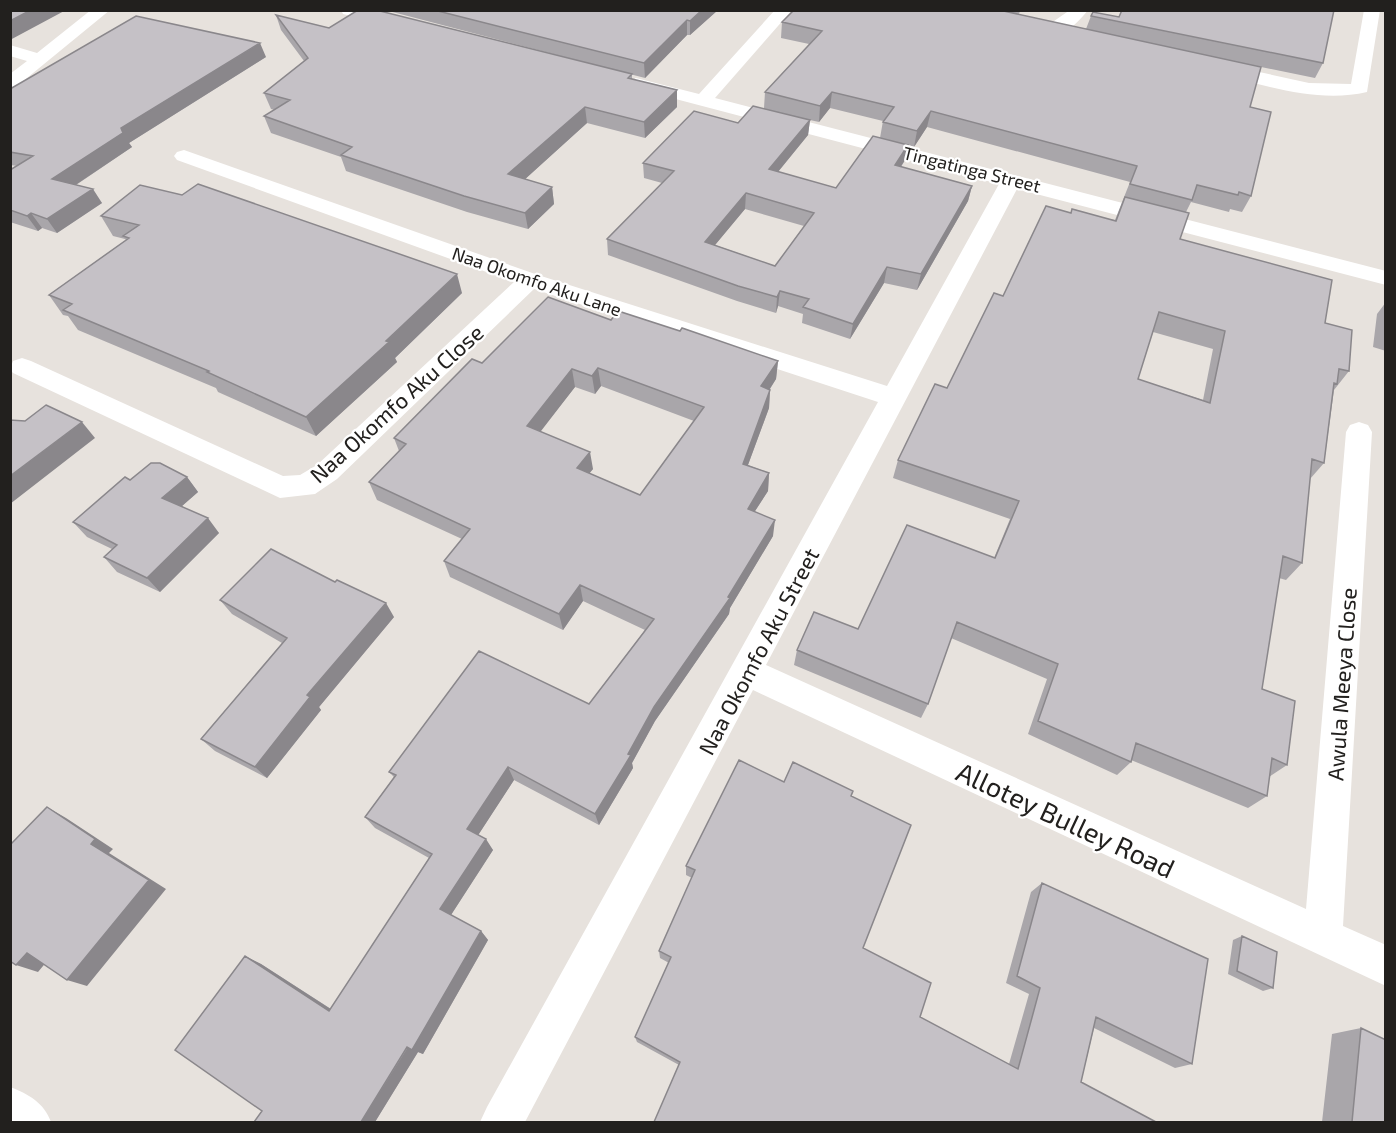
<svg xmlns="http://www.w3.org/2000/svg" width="1396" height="1133" viewBox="0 0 1396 1133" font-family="'Exo 2',sans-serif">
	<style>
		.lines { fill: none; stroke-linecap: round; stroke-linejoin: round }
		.minor { fill: #fff; fill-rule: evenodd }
		.wall { fill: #a9a6aa; fill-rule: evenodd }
		.shaded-wall { fill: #8a878b }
		.building { fill: #c5c1c6; stroke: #8a878b; stroke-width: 1.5; fill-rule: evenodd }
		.labels { text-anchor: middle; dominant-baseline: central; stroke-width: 4.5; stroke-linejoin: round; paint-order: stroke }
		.far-street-label { font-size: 18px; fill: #22201e; stroke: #fff }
		.street-label { font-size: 22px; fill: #22201e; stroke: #fff }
		.near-street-label { font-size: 27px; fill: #22201e; stroke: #fff }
	</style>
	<rect width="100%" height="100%" fill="#e7e2dd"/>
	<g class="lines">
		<path class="minor" d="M91 10H110L16 87 10 88V74L27 61 10 56V45L37 53Z
			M341 10H370L401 18 403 22 395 27 343 14Z
			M775 10H792L715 98 1386 271V285L1017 189 766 665 1306 909 1346 432 1350 425 1359 422 1368 425 1372 432 1343 926 1386 945V986L753 690 525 1122H480L487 1107 878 402 534 289 337 479 315 494 280 498 13 373 10 369 13 361 22 358 31 361 283 476 300 475 317 465 514 282 177 160 174 156 177 152 184 150 538 275 887 386 999 184 630 87 627 83 636 78 699 94Z
			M1070 10H1088C1078 23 1061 40 1044 36L1041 32 1044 28Z
			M1364 10H1380L1367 92C1316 104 1261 84 1212 72L1209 68 1218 63 1309 83 1351 84Z
			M10 1087C29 1094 44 1103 51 1122H10Z"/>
	</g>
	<path class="wall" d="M385 10H718L690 35H687L645 78Z
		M794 10H1021L1018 15 1086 29 1091 16 1323 63 1315 78 1261 67 1250 107 1251 196 1242 212 1230 209 1229 212 1191 202 1186 212 1180 239 1325 323 1349 371 1334 390 1324 463 1310 479 1302 563 1286 580 1279 578 1262 689 1287 765 1269 777 1267 796 1248 808 1131 760V762L1117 775 1028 734 1047 679 951 638 928 704 921 718 794 665 797 650 858 629 994 558 1010 519 893 478 898 460 947 388 1003 296 1071 213 1115 220 1130 182 927 127 914 147 908 145 905 160 901 167 972 186 968 201 917 290 884 283 850 339 802 323 803 314 778 306 776 313 737 301 608 255 607 239 662 183 644 178 643 163 738 123 764 108 765 92 809 44 781 38 782 22ZM830 108 883 121 880 138 836 188 778 172 808 135 810 120 819 122ZM745 209 804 226 775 266 715 245ZM1153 332 1213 349 1203 400 1138 379Z
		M276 15 329 28 632 74V79L677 90V107L645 138 587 123 525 179 552 187 554 204 528 229 467 212 346 171 341 157 271 133 264 116 275 110 271 109 264 93 304 61 281 30Z
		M266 57 129 143 132 147 76 185 102 203 57 233 42 228 38 231 10 222V170L18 166 10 165V89Z
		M101 216 462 293 395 358 397 362 316 436 218 392 216 388 78 330 68 316 63 315 49 295 126 240 125 239 113 236Z
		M1386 302V351L1373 347 1377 314Z
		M611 320 680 331 778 361 776 379 770 389 769 408 748 465 769 473 768 491 755 511 773 536 730 608 729 614 655 721 632 763 633 768 599 825 514 780 478 835 493 850 451 915 481 931 488 940 423 1054 418 1052 375 1122H254L262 1111 245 956 261 964 331 1009 429 858 375 828 365 817 394 777 389 772 589 704 645 630 583 601 563 630 450 577 444 561 462 539 377 500 369 482 399 451 394 438 482 363ZM601 386 694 421 640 495 589 473 593 469 540 431 575 387 595 394Z
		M187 477 198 492 182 506 219 533 160 592 117 572 104 557 112 549 87 537 73 522 130 480Z
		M220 600 394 617 319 707 321 710 267 778 215 751 201 739 282 643 232 614Z
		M784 782 851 796 863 948 920 1017 1009 1064 1029 994 1006 983 1031 892 1042 883 1192 1064 1175 1068 1094 1028 1081 1082 679 1065 637 1042 635 1037 669 963 660 958 659 951 692 878 686 875V866Z
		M1242 936 1273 988 1263 991 1228 974 1233 940Z
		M1361 1028 1386 1122H1322L1332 1034Z"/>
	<path class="shaded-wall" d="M31 10H66L10 40V21Z
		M702 10H718L690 35V21Z
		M687 20V35L645 78 644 63Z
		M260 43 266 57 129 143 132 147 62 194 52 179 121 128Z
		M677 90V107L645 138 644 122Z
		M832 92 830 108 819 122 820 106Z
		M585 107 587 123 512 191 508 174Z
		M931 111 927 127 914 147 917 131Z
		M810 120 808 135 768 184 769 169Z
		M908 145 905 160 892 180 895 165Z
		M972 186 968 201 917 290 921 274Z
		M552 187 554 204 528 229 525 213Z
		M93 189 102 203 57 233 47 219Z
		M746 193 745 209 705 257V242Z
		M31 213 42 228 38 231 27 216Z
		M887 267 884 283 850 339 853 324Z
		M457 274 462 293 395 358 397 362 316 436 306 417Z
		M780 291 778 306 776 313 777 297Z
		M778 361 776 379 760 404 761 386Z
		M598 368 601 386 595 394 592 376Z
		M572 369 575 387 531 444 527 426Z
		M770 390 769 408 742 481 743 464Z
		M82 422 95 438 10 504V476Z
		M590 452 593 469 580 485 577 468Z
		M769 473 768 491 746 525 748 509Z
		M187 477 198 492 174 513 162 498Z
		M208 518 219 533 160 592 147 578Z
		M775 520 773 536 730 608 729 614 655 721 632 763 633 768 599 825 595 814 654 707 728 597Z
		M580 585 583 601 563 630 559 614Z
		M386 603 394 617 319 707 321 710 267 778 255 767 307 695Z
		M508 767 514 780 475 840 467 829Z
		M47 807 66 818 113 849 109 853 166 889 87 986 67 980Z
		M486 839 493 850 449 918 440 909Z
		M481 931 488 940 423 1054 418 1052 375 1122H361Z
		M27 953 48 960 38 972 16 965Z
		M245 956 261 964 343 1017 329 1011Z"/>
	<path class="building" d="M10 10H31L10 21Z
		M358 10H376L632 74 628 78 677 90 644 122 585 107 508 174 552 187 525 213 464 196 341 155 352 147 264 116 290 100 264 93 308 58 276 15 329 28Z
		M434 10H702L690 21 687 20 644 63Z
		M794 10H999L1261 67 1250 107 1271 112 1251 196 1239 192 1238 195 1197 185 1192 200 1130 184 1137 166 931 111 917 131 883 122 894 107 832 92 820 106 765 92 822 31 782 22Z
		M1122 10H1334L1323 63 1091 16 1093 12 1119 17Z
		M136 16 260 43 121 128 123 133 52 179 93 189 47 219 31 213 27 216 10 210V170L33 156 10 152V89Z
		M753 106 810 120 769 169 836 188 873 136 908 145 895 165 972 186 921 274 887 267 853 324 803 307 809 299 780 291 777 297 738 286 607 239 674 171 643 163 694 111 738 123ZM746 193 814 213 775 266 705 242Z
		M198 184 457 274 386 341 389 342 306 417 207 372 209 371 63 310 72 304 49 295 129 238 123 236 139 225 101 216 140 185 182 195Z
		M1125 197 1189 213 1180 239 1332 280 1325 323 1352 330 1349 371 1339 369 1337 384 1334 383 1324 463 1312 459 1302 563 1283 556 1262 689 1295 701 1287 765 1272 758 1267 796 1136 743 1131 762 1038 721 1058 664 957 622 928 704 797 650 814 612 858 629 907 525 995 558 1019 501 898 460 935 384 947 388 994 293 1003 296 1046 206 1071 213 1072 209 1116 221ZM1159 312 1225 331 1210 403 1138 379Z
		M548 297 611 320 618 311 680 331 682 328 778 361 761 386 770 390 743 464 769 473 748 509 775 520 728 597 730 598 654 707 628 754 631 755 595 814 508 767 467 829 486 839 440 909 481 931 412 1050 407 1047 361 1122H254L262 1111 175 1050 245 956 329 1011 432 854 365 817 396 775 389 772 479 651 589 704 654 619 580 585 559 614 444 561 470 529 369 482 406 444 394 438 472 359 482 363ZM598 368 704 407 640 495 577 468 590 452 527 426 572 369 592 376Z
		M46 405 82 422 10 476V420L25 421Z
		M151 463H160L187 477 162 498 208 518 147 578 104 557 117 545 73 522 125 477 130 480Z
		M271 549 335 582 337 580 386 603 307 695 310 697 255 767 201 739 287 638 220 600Z
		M739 760 784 782 793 762 853 791 851 796 911 825 863 948 931 983 920 1017 1018 1069 1040 988 1017 976 1042 883 1208 959 1192 1064 1096 1017 1081 1082 1156 1122H654L680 1062 635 1037 671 957 659 951 695 870 686 866Z
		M47 807 95 839 91 844 149 880 67 980 27 953 16 965 10 961V845Z
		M1242 936 1277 952 1273 988 1237 971Z
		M1361 1028 1386 1040V1122H1352Z"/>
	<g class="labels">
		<g class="far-street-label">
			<text transform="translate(972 169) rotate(14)">Tingatinga Street</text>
			<text transform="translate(537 281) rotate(19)">Naa Okomfo Aku Lane</text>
		</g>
		<g class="street-label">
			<text transform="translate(396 403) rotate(-42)">Naa Okomfo Aku Close</text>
			<text transform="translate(758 651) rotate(-62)">Naa Okomfo Aku Street</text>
			<text transform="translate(1341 684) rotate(-86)">Awula Meeya Close</text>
		</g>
		<g class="near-street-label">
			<text transform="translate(1066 819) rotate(25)">Allotey Bulley Road</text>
		</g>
	</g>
	<rect width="1396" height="1133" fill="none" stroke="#22201e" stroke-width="24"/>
</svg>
